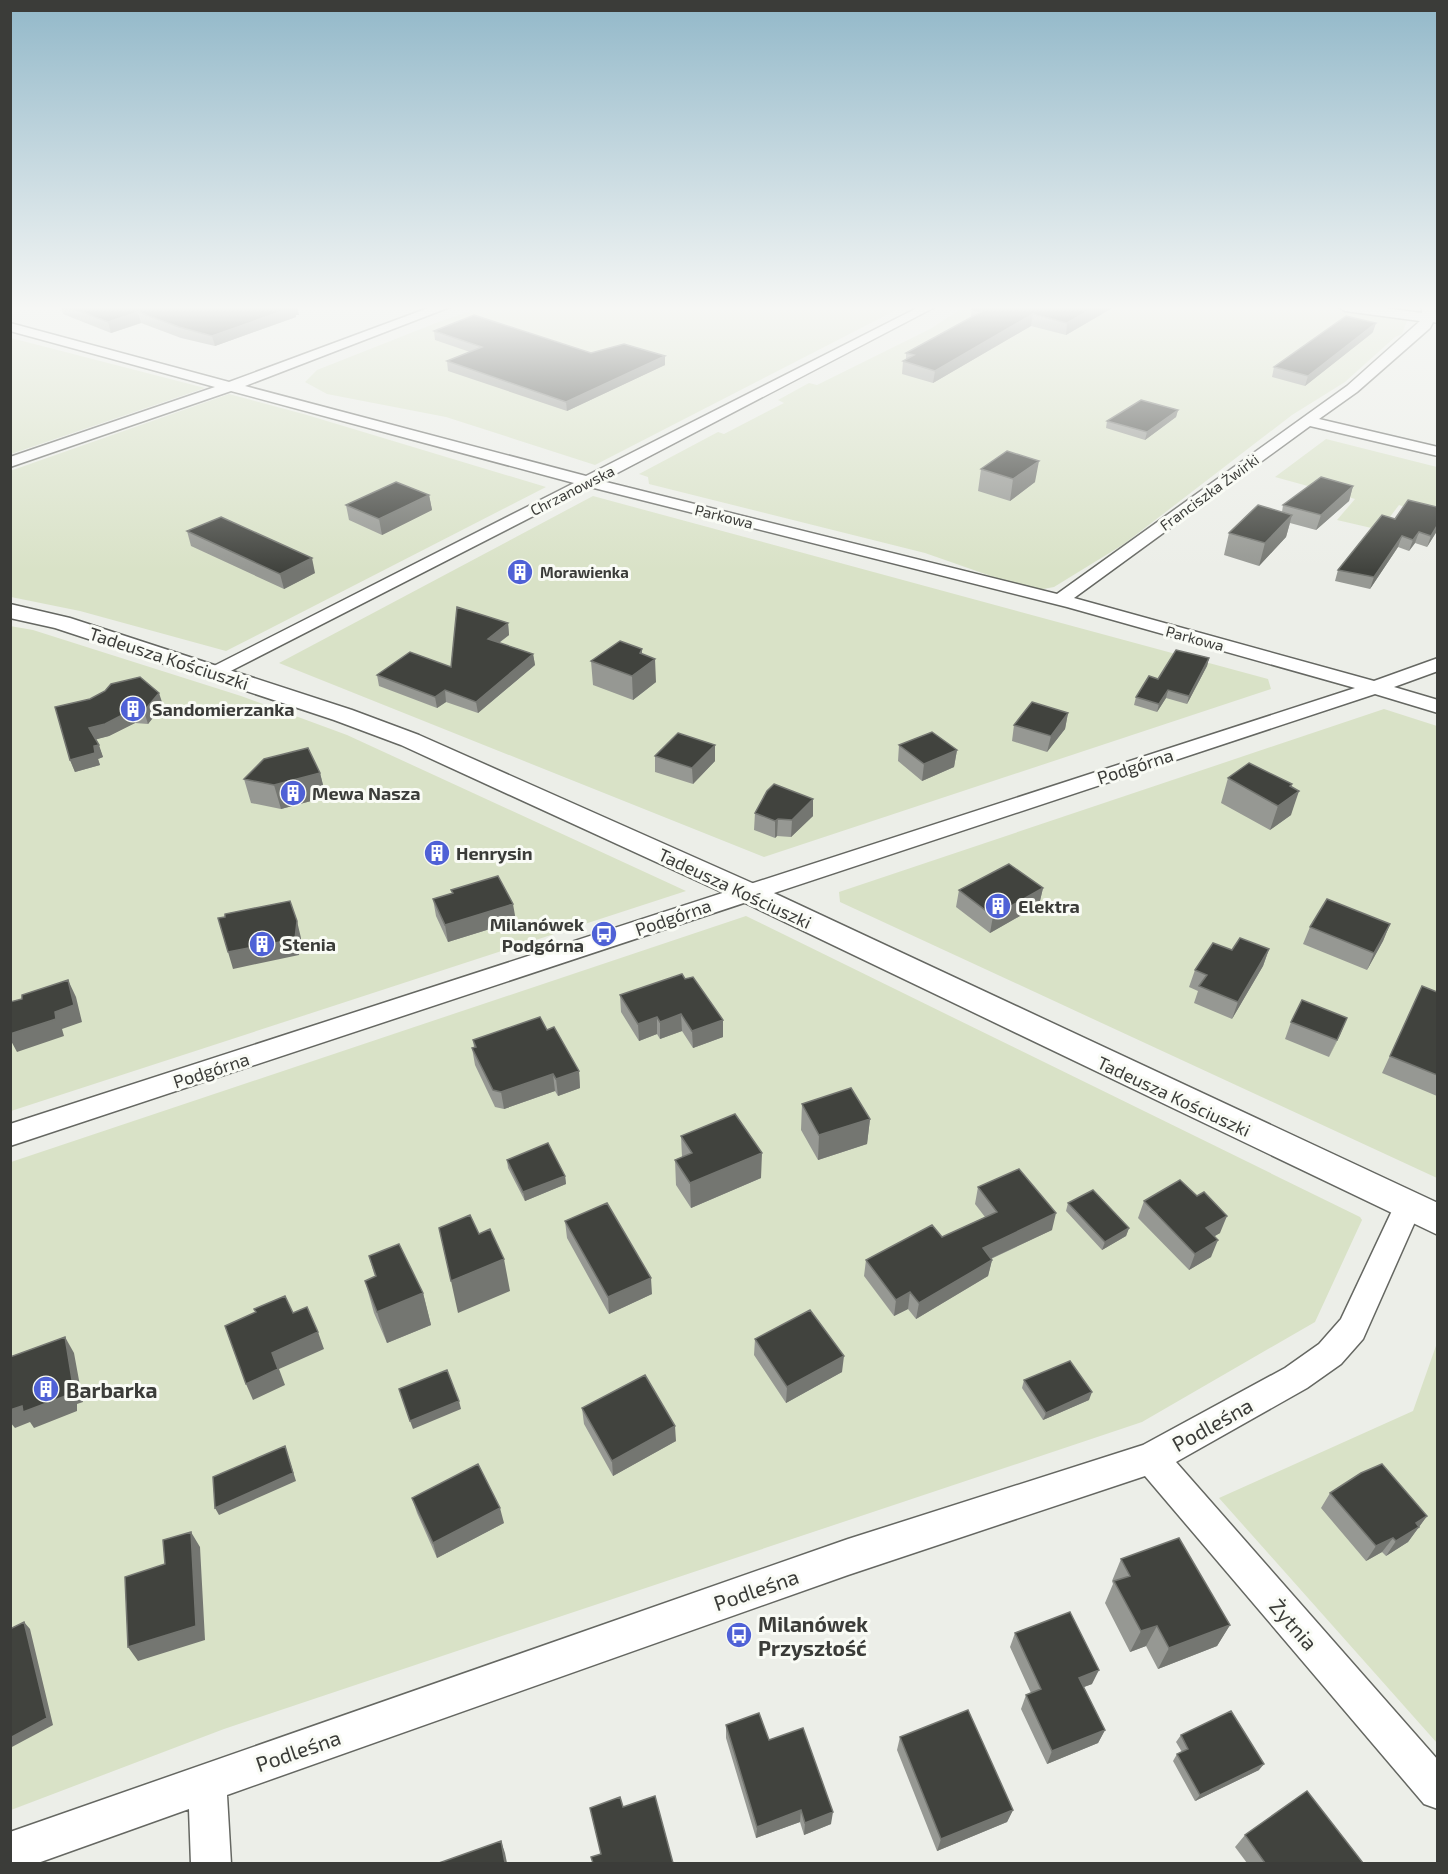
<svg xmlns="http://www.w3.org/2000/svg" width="1448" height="1874" viewBox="0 0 1448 1874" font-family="'Exo 2',sans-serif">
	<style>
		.green { fill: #d9e2c7 }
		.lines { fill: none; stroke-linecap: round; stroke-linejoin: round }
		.minor-casing { stroke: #656762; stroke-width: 3 }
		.tertiary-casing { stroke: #656762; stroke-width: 3 }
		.minor { fill: #fff; fill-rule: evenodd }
		.tertiary { fill: #fff; fill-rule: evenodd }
		.wall { fill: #969893 }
		.shaded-wall { fill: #747671 }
		.building { fill: #41433e; stroke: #747671; stroke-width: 1.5 }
		.labels { text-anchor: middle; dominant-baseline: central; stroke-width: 6; stroke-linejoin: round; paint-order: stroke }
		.far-street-label { font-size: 15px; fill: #3b3c39; stroke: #f9fbf5 }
		.far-poi-label { font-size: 15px; font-weight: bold; fill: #3b3c39; stroke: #f9fbf5; text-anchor: start }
		.street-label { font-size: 18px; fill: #3b3c39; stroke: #f9fbf5 }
		.poi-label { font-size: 18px; font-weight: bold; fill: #3b3c39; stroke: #f9fbf5; text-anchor: start }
		.near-poi-label { font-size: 21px; font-weight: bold; fill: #3b3c39; stroke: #f9fbf5; text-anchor: start }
		.near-street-label { font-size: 21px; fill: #3b3c39; stroke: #f9fbf5 }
	</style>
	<rect width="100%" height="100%" fill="#eceee8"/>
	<path class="green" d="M482 307H902L595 465 446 417 327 394 305 382 317 370 436 323Z
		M964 307H1412L1402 334 1395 337 1345 382 1292 415 1124 544 1054 587 1038 590 1011 583 925 553 649 484 648 477 639 474 718 432 724 434 784 403 778 400 809 383 817 385 930 329Z
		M11 338 205 388 11 454Z
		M229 394 307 415 546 487 226 651 80 611 11 597 10 471Z
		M1326 439 1437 467V517L1399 505 1380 530 1337 520 1355 499 1275 477Z
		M593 496 1268 679 1271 689 764 857 279 663Z
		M10 626 33 630 241 696 347 735 686 891 11 1111Z
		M1384 709 1437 726V1178L840 902 839 892Z
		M746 916 1360 1217 1362 1220 1315 1322 1142 1422 224 1729 11 1810V1162Z
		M1437 1343V1743L1219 1498 1413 1411Z"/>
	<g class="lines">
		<g class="minor-casing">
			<path id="minor" d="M431 307H450L245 386 586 476 919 307H935L602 481 1057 594 1347 386 1420 321 1345 311 1339 307H1377L1422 313V307H1434L1438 323 1433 322 1430 328 1357 392 1319 419 1438 447V456L1310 426 1074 598 1374 681 1438 658V671L1394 687 1438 700V713L1375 694 10 1146V1124L1355 688 1067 607 590 487 215 679 208 677 205 673 208 669 574 483 231 391 10 467V457L215 387 10 331V323L229 382Z
				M1408 1194 1418 1198 1422 1206 1363 1339 1341 1364 1307 1388 1176 1462 1438 1760V1809L1424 1804 1145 1476 848 1575 227 1795 231 1864H191L189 1809 35 1864H10V1832L848 1539 1143 1445 1285 1368 1319 1344 1341 1319 1398 1198Z"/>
		</g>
		<g class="tertiary-casing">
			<path id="tertiary" d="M10 604 70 618 352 710 419 735 759 886 1438 1203V1235L739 900 401 745 334 720 55 628 10 618Z"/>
		</g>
		<use href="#minor" class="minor"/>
		<use href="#tertiary" class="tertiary"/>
	</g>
	<path class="wall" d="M61 307H297L299 315H296V317L215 346 181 338 141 323 111 333 63 314Z
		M1114 307 1066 335 1031 326 933 383 902 374 903 361 906 360V353L971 317 972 309Z
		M434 331 591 353 665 365 567 411 448 371 447 361 470 352 435 340Z
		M1373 332 1305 386 1272 377 1274 367Z
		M1178 410 1176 417 1145 440 1106 428 1107 421Z
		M981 469 1035 482 1010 501 978 491Z
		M1353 486 1349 501 1316 530 1290 523 1286 537 1259 566 1224 555 1229 533 1282 512 1283 505Z
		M429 495 432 510 382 535 349 520 346 505Z
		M1395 519 1437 531 1427 547 1415 543 1409 551 1398 547 1370 589 1335 581 1338 570Z
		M187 531 315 573 284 589 191 546Z
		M508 623 509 635 499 643 533 654 535 665 478 713 446 702 437 708 379 686 377 675 451 667Z
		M642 654 656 682 633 700 593 685 591 661Z
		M1209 658 1207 666 1187 704 1166 698 1157 712 1134 705 1136 697 1158 679Z
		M163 705 148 724 135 723 109 736 96 739 103 757 98 759 100 765 75 772 70 760 55 707Z
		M1068 713 1065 729 1047 752 1012 741 1014 725Z
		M715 745V761L693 784 655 772V756Z
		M899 745 957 750 954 767 922 781 898 761Z
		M320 773 326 797 281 809 251 803 244 779Z
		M1228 778 1292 787 1291 815 1270 830 1221 803Z
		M813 799V816L791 837 777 836 775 838 754 830 755 813Z
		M1043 888 1039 905 990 933 956 907 959 890Z
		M451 890 516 921 448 942 436 916 433 899 452 894Z
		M1390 924 1383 941 1367 970 1303 944 1310 927Z
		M1269 949 1263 966 1232 1019 1194 1003 1198 991 1189 987 1195 970 1232 950Z
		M682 974 723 1037 693 1048 682 1031 660 1039 657 1034 639 1041 621 1012 620 995Z
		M1422 986 1437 992V1096L1382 1073Z
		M1347 1018 1329 1057 1285 1039 1291 1022Z
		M547 1030 579 1071 580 1088 558 1096 555 1091 504 1109 495 1107 475 1065 472 1048 474 1047 473 1040Z
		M802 1104 870 1119 867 1144 818 1160 801 1130Z
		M681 1136 761 1178 691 1208 676 1185 675 1160 682 1157Z
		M507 1160 565 1176 566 1184 525 1201 508 1168Z
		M978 1187 1052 1230 991 1259 992 1260 988 1276 916 1319 908 1309 894 1316 864 1276 866 1260 942 1237 985 1217 975 1204Z
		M1144 1201 1220 1233 1214 1236 1211 1257 1189 1270 1138 1218Z
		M1068 1203 1129 1228 1126 1236 1102 1250 1066 1211Z
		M565 1221 652 1294 609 1314 567 1238Z
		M369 1256 423 1293 431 1325 387 1343 374 1313 365 1281 375 1277Z
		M755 1339 842 1372 786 1403 754 1355Z
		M1024 1380 1089 1400 1043 1420 1022 1388Z
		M582 1408 676 1441 613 1476 584 1424Z
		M1330 1493 1427 1516 1408 1542 1386 1556 1382 1552 1366 1561 1321 1508Z
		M412 1498 504 1523 437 1558 417 1513Z
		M1121 1559 1230 1625 1217 1646 1158 1669 1146 1646 1130 1652 1105 1603 1113 1584 1112 1581Z
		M1015 1633 1092 1684 1084 1687 1105 1730 1098 1743 1047 1764 1021 1709 1026 1695 1031 1693 1010 1647Z
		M726 1725 769 1740 831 1824 804 1835 800 1822 756 1838 726 1738Z
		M1181 1735 1259 1770 1195 1801 1173 1761 1177 1754 1182 1752 1176 1742Z
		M900 1737 1013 1810 1007 1822 937 1851 897 1750Z
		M1245 1835 1363 1863H1247L1235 1847Z"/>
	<path class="shaded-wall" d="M285 307H297L299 315H296V317L215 346 212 336Z
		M1095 307H1114L1066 335 1067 323Z
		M138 312 141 323 111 333 108 322Z
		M1033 314 1031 326 933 383 935 371Z
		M1376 323 1373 332 1371 334 1305 386 1308 376Z
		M665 356V365L567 411 566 402Z
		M1178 410 1176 417 1145 440 1147 432Z
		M1039 461 1035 482 1010 501 1013 479Z
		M1353 486 1349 501 1316 530 1321 515Z
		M429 495 432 510 382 535 379 519Z
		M1292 515 1286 537 1259 566 1265 543Z
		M1437 526V531L1427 547 1431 536Z
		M1419 532 1415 543 1409 551 1413 540Z
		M1402 536 1398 547 1370 589 1374 577Z
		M312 558 315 573 284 589 280 574Z
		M508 623 509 635 489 650 488 639Z
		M642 649V668L655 659 656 682 633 700 632 676Z
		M533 654 535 665 478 713 476 702Z
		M1209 658 1207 666 1187 704 1189 696Z
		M445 690 446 702 437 708 435 697Z
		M1168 690 1166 698 1157 712 1159 704Z
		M159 693 163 705 148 724 144 711Z
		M130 711 135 723 109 736 94 740 89 728Z
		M1068 713 1065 729 1047 752 1051 736Z
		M99 745 103 757 98 759 100 765 75 772 70 760 94 746Z
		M715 745V761L693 784 692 768Z
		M957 750 954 767 922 781 924 764Z
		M320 773 326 797 281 809 274 785Z
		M1292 784 1288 799 1299 791 1291 815 1270 830 1278 806 1290 786Z
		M813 799V816L791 837 792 820Z
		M778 819 777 836 775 838V821Z
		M1043 888 1039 905 990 933 993 916Z
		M513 904 516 921 448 942 445 925Z
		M297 921 301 938 299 955 233 969 228 952Z
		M1390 924 1383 941 1367 970 1374 953Z
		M1269 949 1263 966 1232 1019 1238 1002Z
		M68 980 76 997 82 1022 62 1029 64 1036 17 1052 10 1039V1034L55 1012Z
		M681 1014 682 1031 660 1039V1022Z
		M657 1017V1034L639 1041 638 1024Z
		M1347 1018 1340 1035 1329 1057 1337 1040Z
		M723 1020V1037L693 1048 692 1031Z
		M579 1071 580 1088 558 1096 556 1079Z
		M553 1074 555 1091 504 1109 501 1092Z
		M870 1119 867 1144 818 1160 819 1135Z
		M762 1153 761 1178 691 1208 690 1183Z
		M565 1176 566 1184 525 1201 523 1192Z
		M1056 1213 1052 1230 979 1264 983 1248Z
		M1227 1216 1220 1233 1200 1245 1206 1228Z
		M1129 1228 1126 1236 1102 1250 1105 1242Z
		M1218 1240 1211 1257 1189 1270 1195 1254Z
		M504 1259 510 1291 458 1313 451 1281Z
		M992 1260 988 1276 916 1319 919 1303Z
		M651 1278 652 1294 609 1314 608 1297Z
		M910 1292 908 1309 894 1316 896 1300Z
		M423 1293 431 1325 387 1343 377 1312Z
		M318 1332 324 1349 279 1369 285 1385 253 1400 246 1384 272 1353Z
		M65 1337 74 1353 83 1402 77 1404V1411L34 1428 30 1422 15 1428 10 1422V1410L22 1406Z
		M844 1356 842 1372 786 1403 787 1387Z
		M1092 1392 1089 1400 1043 1420 1046 1413Z
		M459 1401 461 1409 413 1429 410 1421Z
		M675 1426 676 1441 613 1476 612 1461Z
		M285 1446 296 1481 219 1515 215 1508Z
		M500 1508 504 1523 437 1558 433 1543Z
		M1427 1516 1408 1542 1386 1556 1396 1541 1416 1523Z
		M191 1532 200 1547 205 1640 138 1661 128 1647Z
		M1393 1538 1382 1552 1366 1561 1376 1546Z
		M24 1622 30 1629 53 1725 10 1748V1738Z
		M1230 1625 1217 1646 1158 1669 1169 1648Z
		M1157 1626 1146 1646 1130 1652 1141 1631Z
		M1099 1670 1092 1684 1073 1691 1079 1678Z
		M1105 1730 1098 1743 1047 1764 1052 1751Z
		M1264 1764 1259 1770 1195 1801 1200 1795Z
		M801 1810 800 1822 756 1838 757 1827Z
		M1013 1810 1007 1822 937 1851 941 1839Z
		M833 1812 831 1824 804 1835 805 1823Z
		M501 1841 505 1853 507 1863H505Z"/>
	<path class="building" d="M69 307H294L212 336 179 327 138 312 108 322Z
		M975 307H1095L1067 323 1033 314 935 371 903 361 914 355 906 353 981 312 972 309Z
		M474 315 591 353 624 344 665 356 566 402 447 361 482 347 434 331Z
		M1346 316 1376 323 1308 376 1274 367Z
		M1141 400 1178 410 1147 432 1107 421Z
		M1007 451 1039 461 1013 479 981 469Z
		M1321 477 1353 486 1321 515 1283 505Z
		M396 482 429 495 379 519 346 505Z
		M1408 500 1437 507V526L1431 536 1419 532 1413 540 1402 536 1374 577 1338 570 1382 515 1395 519Z
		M1258 505 1292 515 1265 543 1229 533Z
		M221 517 312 558 280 574 187 531Z
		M457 607 508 623 488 639 533 654 476 702 445 690 435 697 377 675 410 652 451 667Z
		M620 641 642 649 640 653 655 659 632 676 591 661Z
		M1176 650 1209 658 1189 696 1168 690 1159 704 1136 697 1149 676 1158 679Z
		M140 677 159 693 144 711H130L105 724 89 728 99 745 94 746 95 753 70 760 55 707 90 699 105 691 111 684Z
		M1032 702 1068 713 1051 736 1014 725Z
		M932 732 957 750 924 764 899 745Z
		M678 733 715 745 692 768 655 756Z
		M308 748 320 773 274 785 244 779 264 759Z
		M1249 763 1292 784 1290 786 1299 791 1278 806 1228 778Z
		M774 784 813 799 792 820 778 819 775 821 755 813 767 791Z
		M1009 864 1043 888 993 916 959 890Z
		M498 876 513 904 445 925 433 899 453 893 451 890Z
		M1327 899 1390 924 1374 953 1310 927Z
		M290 901 297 921 295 939 228 952 218 918 225 917V914Z
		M1240 938 1269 949 1238 1002 1199 986 1207 975 1195 970 1213 943 1232 950Z
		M682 974 685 979 693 977 723 1020 692 1031 681 1014 660 1022 657 1017 638 1024 620 995Z
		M68 980 74 1005 55 1012 56 1019 10 1034V1002L22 999V995Z
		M1422 986 1437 992V1075L1390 1056Z
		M1302 1000 1347 1018 1337 1040 1291 1022Z
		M540 1017 547 1030 554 1027 579 1071 556 1079 553 1074 501 1092 493 1090 472 1048 476 1047 473 1040Z
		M851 1088 870 1119 819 1135 802 1104Z
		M735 1114 762 1153 690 1183 675 1160 692 1153 681 1136Z
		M548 1143 565 1176 523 1192 507 1160Z
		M1019 1169 1056 1213 983 1248 992 1260 919 1303 910 1292 896 1300 866 1260 932 1225 942 1237 997 1212 978 1187Z
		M1180 1180 1197 1196 1204 1192 1227 1216 1206 1228 1218 1240 1195 1254 1144 1201Z
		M1093 1190 1129 1228 1105 1242 1068 1203Z
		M607 1203 651 1278 608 1297 565 1221Z
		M470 1215 479 1234 490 1229 504 1259 451 1281 439 1228Z
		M399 1244 423 1293 377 1312 365 1281 376 1276 369 1256Z
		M285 1296 293 1313 307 1307 318 1332 272 1353 278 1369 246 1384 225 1326 256 1312 254 1309Z
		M810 1310 844 1356 787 1387 755 1339Z
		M65 1337 73 1386 68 1388V1395L23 1412 22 1406 10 1410V1357Z
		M1070 1361 1092 1392 1046 1413 1024 1380Z
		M447 1370 459 1401 410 1421 399 1389Z
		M645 1375 675 1426 612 1461 582 1408Z
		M285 1446 293 1473 215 1508 213 1477Z
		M478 1464 500 1508 433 1543 412 1498Z
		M1382 1464 1427 1516 1416 1523 1419 1527 1396 1541 1393 1538 1376 1546 1330 1493 1361 1473Z
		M191 1532 196 1626 128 1647 125 1577 165 1564 163 1540Z
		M1179 1538 1230 1625 1169 1648 1157 1626 1141 1631 1114 1581 1130 1576 1121 1559Z
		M1070 1612 1099 1670 1079 1678 1105 1730 1052 1751 1026 1695 1041 1689 1015 1633Z
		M24 1622 47 1718 10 1738V1629Z
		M968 1710 1013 1810 941 1839 900 1737Z
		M1231 1711 1264 1764 1200 1795 1177 1754 1188 1749 1181 1735Z
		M759 1713 769 1740 803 1728 833 1812 805 1823 801 1810 757 1827 726 1725Z
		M1307 1791 1363 1863H1265L1245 1835Z
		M655 1796 673 1863H593L591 1857 601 1854 590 1808 620 1797 623 1807Z
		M501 1841 505 1863H439Z"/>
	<linearGradient id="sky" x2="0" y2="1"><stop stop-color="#92b8c9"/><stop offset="0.54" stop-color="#f6f7f5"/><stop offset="1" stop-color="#f6f7f5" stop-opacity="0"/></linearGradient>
	<rect width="1448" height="570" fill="url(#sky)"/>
	<defs>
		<g id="building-disc" transform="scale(1.35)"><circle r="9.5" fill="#4f61d6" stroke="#f9fbf5"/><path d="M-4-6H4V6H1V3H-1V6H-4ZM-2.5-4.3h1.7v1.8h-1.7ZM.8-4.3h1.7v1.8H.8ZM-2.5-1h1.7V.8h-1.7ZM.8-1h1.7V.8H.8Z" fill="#fff"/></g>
		<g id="bus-disc" transform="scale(1.35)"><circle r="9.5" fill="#4f61d6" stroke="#f9fbf5"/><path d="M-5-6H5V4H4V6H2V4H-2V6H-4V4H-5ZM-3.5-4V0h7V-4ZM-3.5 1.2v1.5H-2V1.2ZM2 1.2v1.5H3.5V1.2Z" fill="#fff"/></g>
	</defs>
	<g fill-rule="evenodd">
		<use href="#building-disc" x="520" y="572"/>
		<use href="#building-disc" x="133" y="709"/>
		<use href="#building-disc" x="293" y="793"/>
		<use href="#building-disc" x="437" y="853"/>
		<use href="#building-disc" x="998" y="906"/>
		<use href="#bus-disc" x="604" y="934"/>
		<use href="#building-disc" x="262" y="944"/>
		<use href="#building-disc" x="46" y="1389"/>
		<use href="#bus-disc" x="739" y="1635"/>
	</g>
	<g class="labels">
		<g class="far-street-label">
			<text transform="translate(572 490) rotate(-27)">Chrzanowska</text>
			<text transform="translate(1209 492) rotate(-36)">Franciszka Żwirki</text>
			<text transform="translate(724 516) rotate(14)">Parkowa</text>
			<text transform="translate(1195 638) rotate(15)">Parkowa</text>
		</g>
		<g class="far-poi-label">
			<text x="540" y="572">Morawienka</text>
		</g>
		<g class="street-label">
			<text transform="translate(169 658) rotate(18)">Tadeusza Kościuszki</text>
			<text transform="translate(1135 766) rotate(-18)">Podgórna</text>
			<text transform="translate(735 888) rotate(25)">Tadeusza Kościuszki</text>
			<text transform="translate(673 917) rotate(-19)">Podgórna</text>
			<text transform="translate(211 1070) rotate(-18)">Podgórna</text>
			<text transform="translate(1174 1096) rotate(25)">Tadeusza Kościuszki</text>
		</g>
		<g class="poi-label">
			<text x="152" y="709">Sandomierzanka</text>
			<text x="312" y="793">Mewa Nasza</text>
			<text x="456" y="853">Henrysin</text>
			<text x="1018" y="906">Elektra</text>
			<text x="584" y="924" text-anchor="end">Milanówek<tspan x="584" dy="21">Podgórna</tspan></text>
			<text x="282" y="944">Stenia</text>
		</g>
		<g class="near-poi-label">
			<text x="66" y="1389">Barbarka</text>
			<text x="758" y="1623">Milanówek<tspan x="758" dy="24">Przyszłość</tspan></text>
		</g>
		<g class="near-street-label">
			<text transform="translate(1212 1424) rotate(-29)">Podleśna</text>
			<text transform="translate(756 1589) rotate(-19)">Podleśna</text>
			<text transform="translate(1294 1624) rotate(49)">Żytnia</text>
			<text transform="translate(298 1750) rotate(-19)">Podleśna</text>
		</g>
	</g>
	<rect width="1448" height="1874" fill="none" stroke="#3b3c39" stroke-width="24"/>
</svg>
